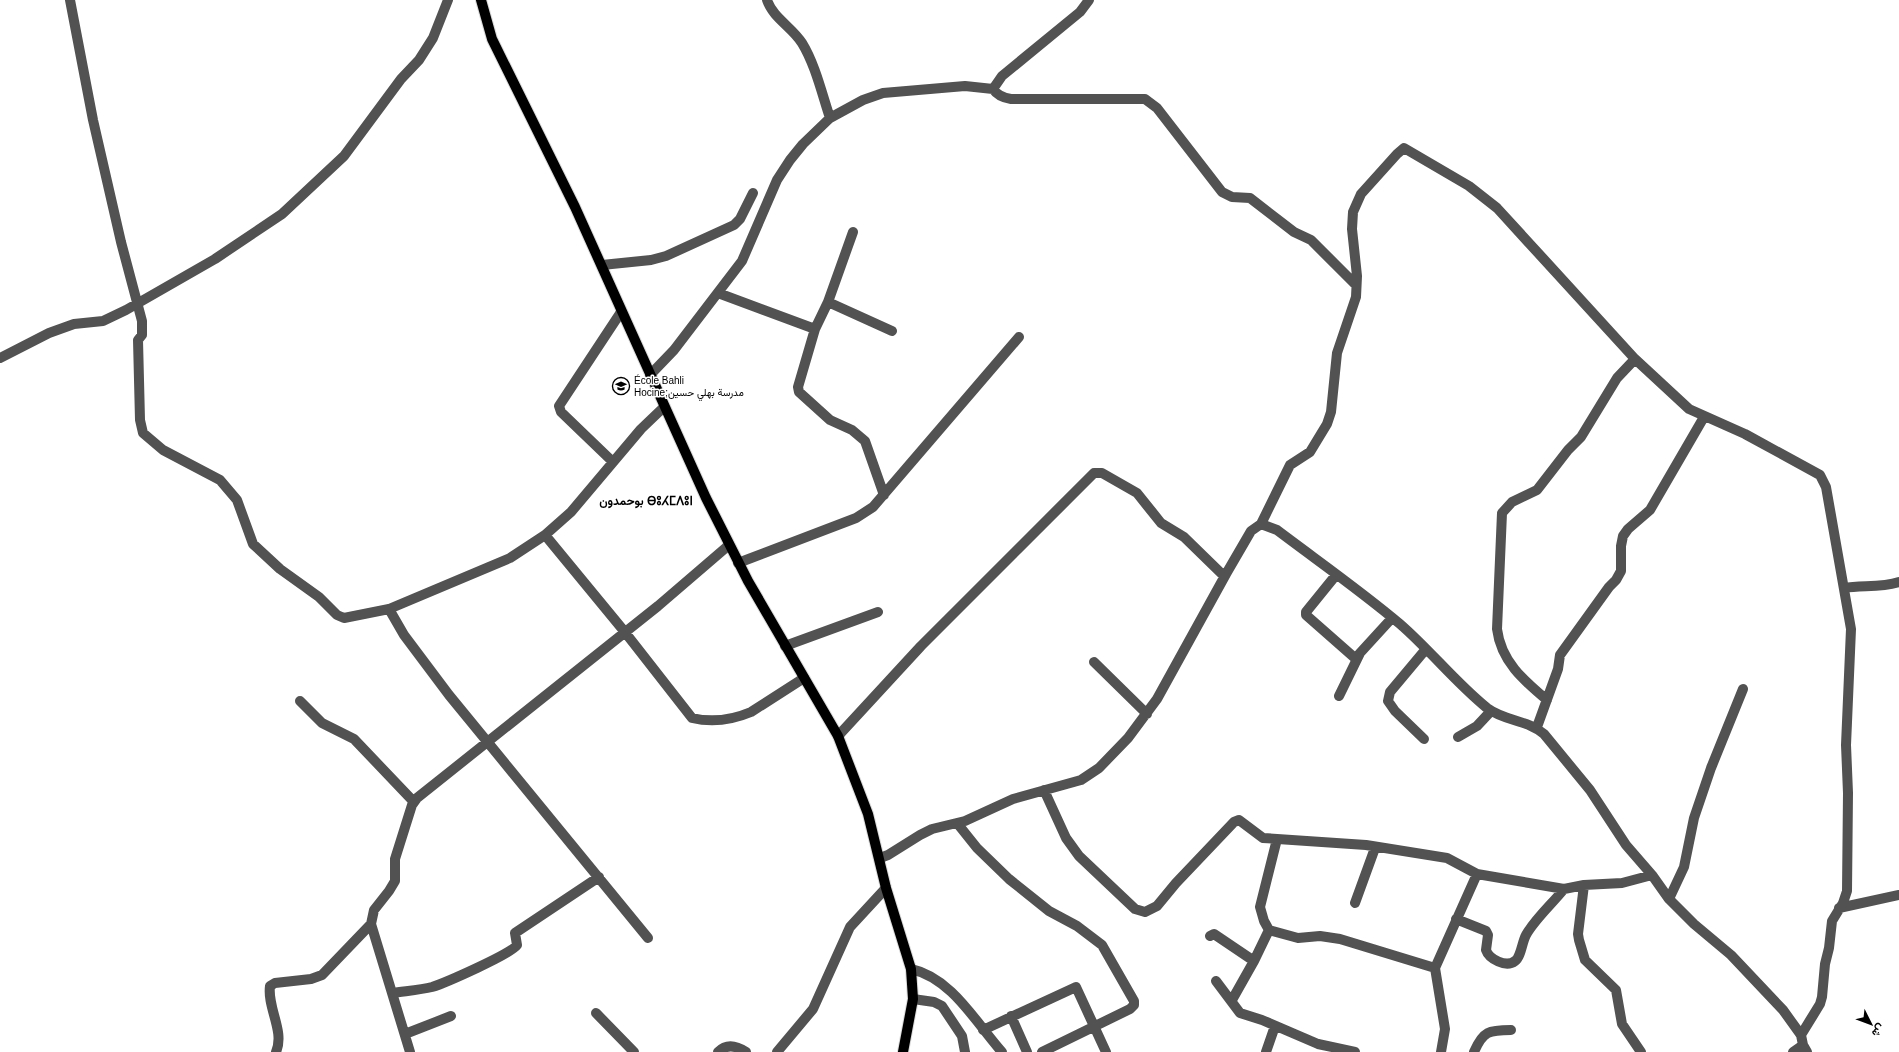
<svg xmlns="http://www.w3.org/2000/svg" width="1899" height="1052" viewBox="0 0 1899 1052" font-family="Arial,Vazirmatn,'Noto Sans Tifinagh',sans-serif">
	<style>
		.lines { fill: none; stroke-linecap: round; stroke-linejoin: round }
		.major-casing { stroke: #dbdbdb; stroke-width: 12 }
		.minor { stroke: #525252; stroke-width: 10 }
		.major { stroke: #000; stroke-width: 10 }
		.labels { text-anchor: middle; dominant-baseline: central; stroke-width: 3; stroke-linejoin: round; paint-order: stroke }
		.poi-label { font-size: 10px; fill: #000; stroke: #fff; text-anchor: start }
		.quarter-label { font-size: 12px; font-weight: bold; fill: #000; stroke: #fff }
	</style>
	<rect width="100%" height="100%" fill="#fff"/>
	<g class="lines">
		<g class="major-casing">
			<path id="major" d="M481 0 492 39 575 207 706 498 748 581 838 736 868 814 886 888 911 969 913 999 903 1052"/>
		</g>
		<path class="minor" d="M70 0 93 120 121 242 142 321V335L138 340 140 420 143 433 163 450 220 480 237 500 253 544 280 569 319 597 337 615 344 618 389 609 510 558 545 535 571 512 641 429 664 407
			M767 0C773 18 792 27 802 43 815 64 822 94 830 118
			M993 89 1002 76 1080 12 1089 0
			M853 232 828 302 815 329 798 387 799 392 830 420 852 430 865 441 884 495
			M602 265 651 260 666 256 734 225 740 219 753 193
			M718 293 815 329
			M828 302 892 331
			M0 358 49 333 74 324 103 321 126 310 215 259 282 214 344 156 401 79 419 60 433 38 448 0
			M650 375 674 350 742 261 777 180 790 160 803 144 830 118 863 100 883 93 965 86 993 89C997 95 1004 98 1011 99H1145L1157 108 1222 192 1232 197 1250 198 1294 232 1311 240 1356 285
			M613 462 561 412 559 406 621 312
			M1261 524 1290 465 1310 452 1327 424 1331 412 1337 353 1356 297 1357 276 1352 229 1353 212 1361 194 1397 154 1404 148 1469 186 1497 208 1635 359 1689 409 1745 434 1820 475 1826 487 1851 629 1846 745 1848 793 1847 891 1843 903 1832 921 1829 948 1825 964 1822 997 1820 1004 1801 1035
			M545 535 624 631 692 718C713 723 732 720 751 712L804 678
			M738 563 856 518 873 507 1019 337
			M1336 575 1306 612V615L1356 659
			M1844 588C1862 585 1881 588 1899 582
			M389 609 404 635 449 695 648 938
			M785 646 878 612
			M1094 662 1147 714
			M1339 696 1360 653 1392 618
			M1547 700C1523 680 1501 661 1497 629L1502 513 1512 502 1537 490 1568 450 1581 437 1617 378 1635 359
			M300 701 322 723 354 739 414 802
			M1537 727 1558 669 1560 655 1609 587 1616 580 1621 571V546L1623 536 1628 529 1650 510 1704 417
			M838 736 921 646 1094 473H1102L1137 493 1161 523 1184 537 1224 576
			M1458 737 1477 726 1491 711
			M1424 739 1395 711 1388 701 1390 692 1426 649
			M1044 790 1066 838 1079 856 1135 909 1145 912 1157 906 1176 883 1234 822 1239 820 1263 838 1366 845 1447 858 1477 874 1564 889 1584 885 1622 883 1652 875
			M957 823 977 848 1009 879 1049 911 1077 926 1102 945 1134 1001V1005L1130 1009 1042 1052
			M880 858 888 855 920 835 932 829 965 821 1013 799 1081 780 1099 768 1128 738 1157 699 1226 574 1251 531 1261 524 1277 530C1318 561 1361 591 1400 624 1430 650 1455 682 1487 708 1504 721 1528 720 1544 734L1590 790 1626 845 1652 875 1669 899 1694 924 1731 955 1783 1010 1801 1035 1803 1045 1807 1052
			M1584 885 1578 934 1579 940 1585 960 1616 990 1622 1024 1641 1052
			M1669 899 1684 867 1694 818 1711 768 1743 689
			M1355 903 1375 848
			M1839 908 1899 895
			M1456 919 1486 931 1488 935 1486 950C1489 959 1506 968 1515 961 1521 957 1522 942 1526 935 1535 919 1552 904 1564 889
			M1269 930 1298 938 1320 936 1340 939 1435 968
			M1210 936 1214 934 1254 961
			M911 969C952 978 976 1023 1002 1052
			M1216 981 1240 1013 1262 1020 1318 1044 1355 1052
			M392 993C405 991 420 990 432 987 445 983 511 954 517 945L515 933 599 877
			M913 999 934 1002 942 1006 962 1036 965 1052
			M1232 1000 1254 961 1269 930 1264 921 1260 907 1277 839
			M596 1013 634 1052
			M1011 1016 1027 1052
			M983 1030 1076 987 1106 1052
			M405 1034 451 1016
			M276 1052C285 1031 267 1008 270 986L275 983 311 979 322 975 371 924
			M410 1052 371 924 374 910 389 891 395 881V859L412 805 417 798 658 606 729 545
			M718 1052C727 1043 737 1046 746 1052
			M777 1052 813 1009 850 927 886 888
			M1266 1052 1275 1026
			M1441 1052 1445 1029 1435 968 1477 874
			M1474 1052C1483 1031 1489 1030 1511 1030
			M1793 1052 1803 1045"/>
		<use href="#major" class="major"/>
	</g>
	<defs>
		<g id="school-ring" transform="scale(0.9)"><circle r="9.5" fill="#fff" stroke="#000" stroke-width="1.5"/><path d="M0-5L7-2L0 1L-7-2ZM-4 1L0 2.5L4 1V4Q0 6-4 4Z" fill="#000"/></g>
	</defs>
	<g fill-rule="evenodd">
		<use href="#school-ring" x="621" y="386"/>
	</g>
	<g class="labels">
		<g class="poi-label">
			<text x="634" y="380">École Bahli<tspan x="634" dy="12">Hocine;مدرسة بهلي حسين</tspan></text>
		</g>
		<g class="quarter-label">
			<text x="646" y="501">بوحمدون ⴱⵓⵃⵎⴷⵓⵏ</text>
		</g>
	</g>
	<g transform="translate(1871 1024) rotate(132)" stroke="#ffffff" stroke-width="3" paint-order="stroke">
	<path d="M0-3L7 15L0 10L-7 15Z" fill="#000000"/>
	<text y="-6" font-size="11" font-weight="bold" text-anchor="middle" fill="#000000">ش</text>
	</g>
</svg>
